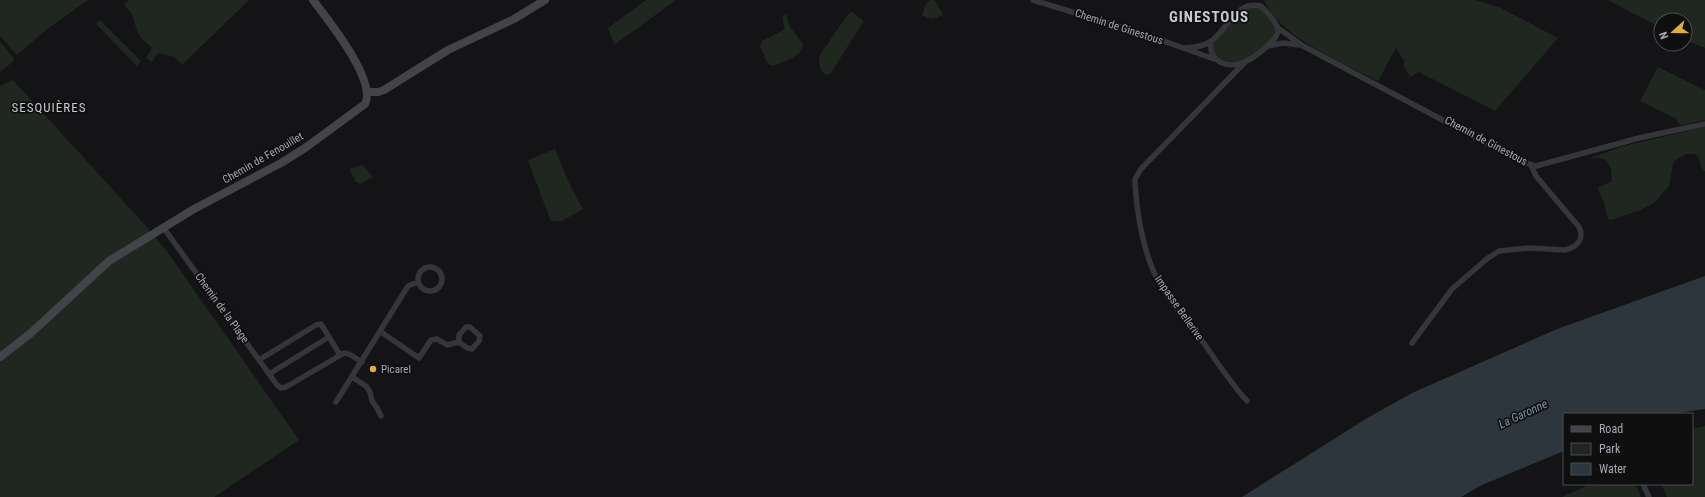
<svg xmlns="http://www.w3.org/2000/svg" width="1705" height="497" viewBox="0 0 1705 497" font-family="'Roboto Condensed',sans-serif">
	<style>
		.green { fill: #202721 }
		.water { fill: #2e363d }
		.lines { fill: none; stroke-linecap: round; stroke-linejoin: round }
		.street { stroke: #35363a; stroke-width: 5.5 }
		.secondary { stroke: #434449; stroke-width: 8 }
		.poi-dot { fill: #e3ad3e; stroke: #0f0f10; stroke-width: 1.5 }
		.labels { text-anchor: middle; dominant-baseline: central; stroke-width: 3.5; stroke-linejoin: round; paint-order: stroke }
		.street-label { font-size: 11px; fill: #a6aab4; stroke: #0f0f10 }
		.poi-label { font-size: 11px; fill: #a6aab4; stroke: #0f0f10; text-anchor: start }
		.water-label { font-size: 12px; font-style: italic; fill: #8097ad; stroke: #0f0f10 }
		.quarter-label { font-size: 13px; letter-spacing: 1px; fill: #c7c9d1; stroke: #0f0f10 }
		.district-label { font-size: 15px; font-weight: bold; letter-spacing: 1px; fill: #c7c9d1; stroke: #0f0f10 }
	</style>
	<rect width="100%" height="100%" fill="#141315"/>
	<path class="green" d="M0 0H88L46 30 17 55 0 36Z
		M129 0H249L182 65 174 57 158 53 152 62 146 58 152 48 141 38 137 31 132 14 124 5Z
		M646 0H676L614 45 608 28Z
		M930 0H934L943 14C934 20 931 20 922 15L925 5Z
		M1264 0H1475L1501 8 1558 38 1495 111 1419 72 1410 77 1403 65 1405 62 1396 48 1378 81C1344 63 1279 37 1264 0Z
		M1608 0H1705V48L1685 40V20H1661V28Z
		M1246 7 1260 8 1272 22 1276 30C1274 38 1269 41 1263 47 1247 60 1234 68 1215 56L1213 44Z
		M852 12 864 21 830 74 825 75C819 69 818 62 820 55L848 14Z
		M786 14 790 27 803 44C802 57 784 61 773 66L768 64 760 47 762 41 784 30C786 25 781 21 783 16Z
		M100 20 141 61 137 66 96 24Z
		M0 41 14 59V61L0 72Z
		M1658 67 1705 90V120L1682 125 1678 123 1677 119 1640 101Z
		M13 80 145 225 166 250 299 440 214 497H0V86Z
		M1705 127V172L1701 167 1699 157 1694 154H1687L1677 159 1673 164 1669 186 1655 202 1641 210 1611 220 1608 219 1604 203 1598 188 1612 181 1611 169 1606 160 1598 158 1587 159 1624 146Z
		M555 149 570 185 583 209 562 221 551 222 528 160Z
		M363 165 373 177 360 184 356 182 349 169Z
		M1705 426V497H1667L1661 484H1692V429Z
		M1587 484H1594L1595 486 1598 484H1635L1641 497H1562L1586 486 1585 485Z"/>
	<path class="water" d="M1705 276V409L1672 414H1564V451L1482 485 1461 497H1242L1369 417 1412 393 1557 329Z"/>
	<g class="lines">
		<path class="street" d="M1033 0 1144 34 1214 59
			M1278 28 1303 46 1520 161 1536 166 1639 138 1705 124
			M1268 46 1283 43 1299 45
			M1183 48C1192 48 1201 47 1210 42 1228 30 1235 0 1261 6 1267 12 1276 21 1278 29 1280 39 1253 59 1244 62 1227 69 1208 62 1211 41
			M1245 62 1141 169 1135 179V184C1137 213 1142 244 1153 270 1163 294 1182 315 1198 335 1214 357 1228 380 1247 401
			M163 227 277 385 281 388 286 387 344 353 349 354 362 362
			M418 279a12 12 0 1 1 24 0a12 12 0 1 1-24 0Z
			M381 332 419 358 431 340 437 339 447 345 459 342V335L466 327H470L480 336 479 341 472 349 467 348 459 342
			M329 337 340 355
			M1412 343 1452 289 1488 258 1499 251 1529 248 1565 250C1577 247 1585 239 1579 227L1536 176 1531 165
			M259 360 316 325 321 324 329 337 269 374
			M352 377 366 386 370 392 372 401 377 408 381 416
			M336 402 408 286 418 282
			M1643 484 1649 497"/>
		<path class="secondary" d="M367 92H378L384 90 448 50 514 19 545 0
			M0 357 31 333 109 261 194 209 281 163 305 148 365 104C377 80 328 20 313 0"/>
	</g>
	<circle class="poi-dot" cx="373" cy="369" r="4"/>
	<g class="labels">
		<g class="street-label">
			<text transform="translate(1119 27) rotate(18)">Chemin de Ginestous</text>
			<text transform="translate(1486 141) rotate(28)">Chemin de Ginestous</text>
			<text transform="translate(263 158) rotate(-30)">Chemin de Fenouillet</text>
			<text transform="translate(222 308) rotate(54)">Chemin de la Plage</text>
			<text transform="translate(1179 308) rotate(55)">Impasse Bellerive</text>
		</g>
		<g class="poi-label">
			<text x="381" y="369">Picarel</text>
		</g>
		<g class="water-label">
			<text transform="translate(1523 414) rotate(-25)">La Garonne</text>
		</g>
		<g class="quarter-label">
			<text x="49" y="107">SESQUIÈRES</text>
		</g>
		<g class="district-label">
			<text x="1209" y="17">GINESTOUS</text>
		</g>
	</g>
	<rect x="1563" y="413" width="130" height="72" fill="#0f0f10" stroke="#4b4d52"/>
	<rect x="1571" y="426" width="20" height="6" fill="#434449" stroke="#4b4d52"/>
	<text x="1599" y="433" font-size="12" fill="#a6aab4">Road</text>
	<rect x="1571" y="443" width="20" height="12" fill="#202721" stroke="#4b4d52"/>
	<text x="1599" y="453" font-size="12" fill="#a6aab4">Park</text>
	<rect x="1571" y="463" width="20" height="12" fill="#2e363d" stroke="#4b4d52"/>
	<text x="1599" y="473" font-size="12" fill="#a6aab4">Water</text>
	<g transform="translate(1673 32) rotate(249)"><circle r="19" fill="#0f0f10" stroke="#4b4d52"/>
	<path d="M0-3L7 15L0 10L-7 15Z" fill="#e3ad3e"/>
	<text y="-6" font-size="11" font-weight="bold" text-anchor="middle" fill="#a6aab4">N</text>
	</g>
</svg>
